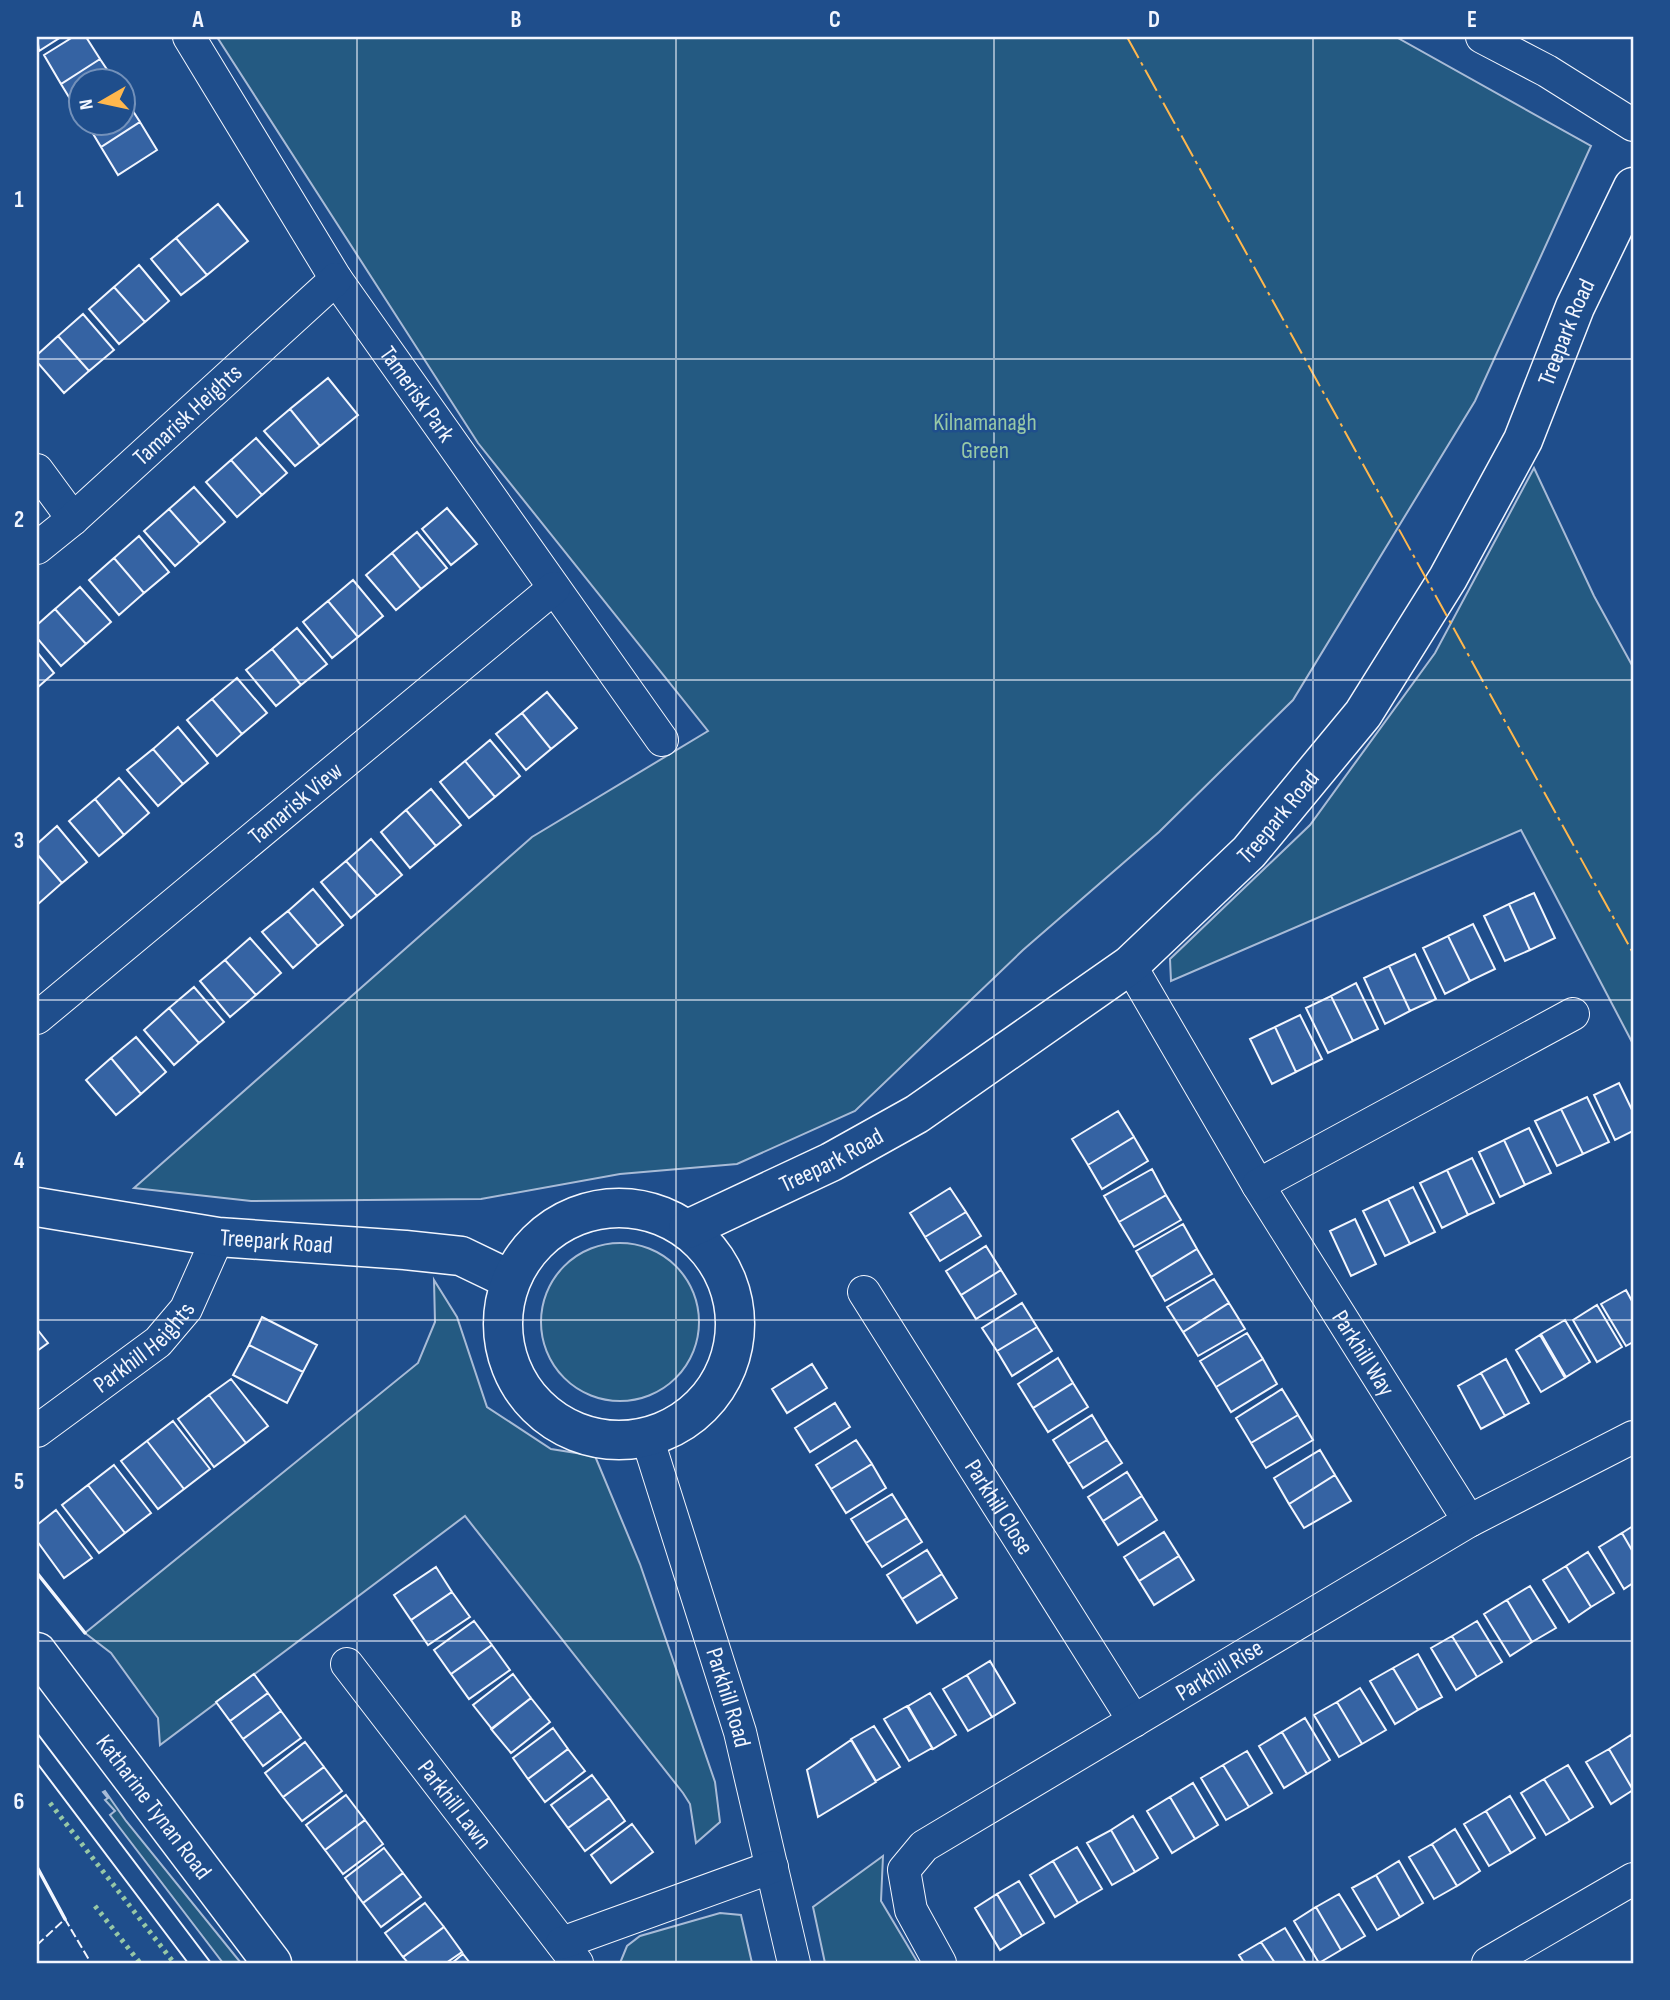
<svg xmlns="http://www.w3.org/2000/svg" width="1670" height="2000" viewBox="0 0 1670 2000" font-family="'Sofia Sans Condensed',sans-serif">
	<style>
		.green { fill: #245a82; stroke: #a8bbd7; stroke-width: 2 }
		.building { fill: #3563a3; stroke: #f2f6ff; stroke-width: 2 }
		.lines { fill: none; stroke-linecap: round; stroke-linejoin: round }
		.street-casing { stroke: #f2f6ff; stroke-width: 34 }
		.secondary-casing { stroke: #f2f6ff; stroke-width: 41 }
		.street { stroke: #1f4e8c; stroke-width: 32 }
		.secondary { stroke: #1f4e8c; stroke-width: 38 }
		.tram { stroke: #f2f6ff; stroke-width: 2 }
		.hedge { stroke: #97c8a6; stroke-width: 5; stroke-dasharray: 3.5 5; stroke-linecap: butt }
		.fence { stroke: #f2f6ff; stroke-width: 2; stroke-dasharray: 9 3.5; stroke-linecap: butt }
		.wall { stroke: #f2f6ff; stroke-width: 3.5 }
		.power { stroke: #ffb74d; stroke-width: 2; stroke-dasharray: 24 5 3.5 5; stroke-linecap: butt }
		.grid { fill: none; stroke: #f2f6ff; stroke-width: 2; stroke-opacity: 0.55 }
		.labels { text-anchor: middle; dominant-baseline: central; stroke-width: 5; stroke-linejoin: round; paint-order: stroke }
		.street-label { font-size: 24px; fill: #f2f6ff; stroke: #1f4e8c }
		.park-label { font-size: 24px; fill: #97c8a6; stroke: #1f4e8c }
		.neatline { fill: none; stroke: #f2f6ff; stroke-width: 2.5 }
		.grid-label { font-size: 23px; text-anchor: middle; font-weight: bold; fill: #f2f6ff }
	</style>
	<rect width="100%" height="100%" fill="#1f4e8c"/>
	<path class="green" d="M217 37H1396L1591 146 1475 401 1293 700 1159 832 1023 950 855 1111 737 1164 620 1174 481 1199 251 1201 134 1188 532 837 708 731 478 443Z
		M1534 468 1594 596 1633 667V1044L1521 830 1171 981 1170 959 1310 825 1435 653Z
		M541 1322a79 79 0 1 1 158 0a79 79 0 1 1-158 0Z
		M434 1280 457 1317 487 1407 551 1449 595 1456 640 1564 715 1782 720 1822 696 1843 690 1804 683 1793 465 1516 160 1745 158 1718 111 1653 85 1633 418 1363 435 1322Z
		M105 1791 126 1821 241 1963H223L110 1815 115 1811 105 1800 108 1798 103 1792Z
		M883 1856 881 1901 918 1963H825L813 1907Z
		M720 1913 741 1915 752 1963H620L627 1946 640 1936Z"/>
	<path class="building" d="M37 37H61L39 51Z
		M73 37H86L100 59 61 84 44 55Z
		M100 59 114 80H80V110L78 112 61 84Z
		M122 94 140 122 101 147 86 122H122Z
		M140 122 157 150 118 175 101 147Z
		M218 204 248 241 207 275 176 238Z
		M176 238 207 275 181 295 151 259Z
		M139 265 169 301 145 322 114 287Z
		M114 287 145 322 119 344 89 309Z
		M83 314 114 350 89 371 58 336Z
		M58 336 89 371 64 393 37 362V355Z
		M328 378 358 415 320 446 290 409Z
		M290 409 320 446 295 466 264 431Z
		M256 438 287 473 262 495 231 460Z
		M231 460 262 495 237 517 206 482Z
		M194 487 225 522 200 544 169 509Z
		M447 508 477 544 451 565 422 529Z
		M169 509 200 544 175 566 144 531Z
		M417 532 447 568 421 589 392 553Z
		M139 536 169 572 144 593 114 558Z
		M392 553 421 589 396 610 366 575Z
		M114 558 144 593 119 615 89 580Z
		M353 580 383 616 358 637 328 601Z
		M80 587 111 622 86 644 55 609Z
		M328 601 358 637 332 658 303 622Z
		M55 609 86 644 61 666 37 638V625Z
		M297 628 327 664 301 685 272 649Z
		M272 649 301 685 276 706 246 670Z
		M37 652 54 673 37 688Z
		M237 678 267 713 242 734 212 699Z
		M547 692 577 728 551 749 522 713Z
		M212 699 242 734 217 756 187 720Z
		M522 713 551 749 526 770 496 734Z
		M178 727 208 763 183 784 153 749Z
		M490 740 520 776 495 797 465 761Z
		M153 749 183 784 158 806 127 770Z
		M465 761 495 797 469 818 440 782Z
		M119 778 149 813 124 835 95 799Z
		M431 789 461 825 436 846 406 810Z
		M95 799 124 835 99 856 69 821Z
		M406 810 436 846 410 868 381 832Z
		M57 826 87 862 62 883 37 854V844Z
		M371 839 402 875 377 896 346 861Z
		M37 854 62 883 37 905Z
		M346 861 377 896 351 918 321 882Z
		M313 889 343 925 318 946 288 911Z
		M1534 893 1555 938 1530 950 1509 904Z
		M1509 904 1530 950 1505 961 1484 916Z
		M288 911 318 946 293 968 262 932Z
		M1473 924 1495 969 1470 981 1448 936Z
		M1448 936 1470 981 1445 994 1423 948Z
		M250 938 281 973 256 995 225 960Z
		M1415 954 1436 999 1410 1011 1389 966Z
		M225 960 256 995 230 1017 200 981Z
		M1389 966 1410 1011 1385 1024 1364 978Z
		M1356 983 1378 1029 1353 1041 1331 996Z
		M194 987 224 1022 199 1043 169 1008Z
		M1331 996 1353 1041 1328 1053 1306 1008Z
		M169 1008 199 1043 174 1065 144 1030Z
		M1300 1015 1322 1059 1296 1072 1275 1027Z
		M1275 1027 1296 1072 1272 1084 1250 1039Z
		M136 1037 166 1072 141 1094 111 1058Z
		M111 1058 141 1094 116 1115 86 1080Z
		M1619 1083 1633 1112V1131L1615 1140 1594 1095Z
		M1587 1097 1609 1142 1583 1154 1561 1109Z
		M1561 1109 1583 1154 1557 1166 1535 1121Z
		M1118 1111 1134 1137 1088 1165 1072 1139Z
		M1529 1128 1551 1173 1525 1185 1504 1140Z
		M1134 1137 1148 1161 1102 1189 1088 1165Z
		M1504 1140 1525 1185 1500 1197 1479 1152Z
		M1472 1158 1494 1203 1468 1215 1447 1170Z
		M1152 1169 1166 1195 1119 1222 1104 1196Z
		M1447 1170 1468 1215 1442 1228 1420 1183Z
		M1413 1187 1435 1232 1410 1244 1388 1199Z
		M950 1188 966 1212 925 1237 910 1213Z
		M1166 1195 1181 1220 1134 1247 1119 1222Z
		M1388 1199 1410 1244 1385 1256 1363 1211Z
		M966 1212 981 1236 940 1261 925 1237Z
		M1355 1219 1376 1264 1351 1276 1330 1231Z
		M1183 1224 1197 1249 1151 1277 1136 1251Z
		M986 1246 1001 1270 961 1295 946 1271Z
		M1197 1249 1212 1274 1165 1301 1151 1277Z
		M1001 1270 1016 1294 976 1319 961 1295Z
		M1214 1279 1229 1303 1183 1332 1167 1307Z
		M1626 1290 1633 1303V1342L1626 1346 1601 1304Z
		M1022 1303 1037 1327 997 1351 982 1328Z
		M1229 1303 1245 1329 1198 1356 1183 1332Z
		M1597 1305 1622 1347 1597 1362 1573 1320Z
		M262 1317 317 1345 303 1372 249 1345Z
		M1565 1320 1590 1362 1566 1377 1541 1334Z
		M1037 1327 1052 1351 1012 1376 997 1351Z
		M37 1329 48 1343 37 1351Z
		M1247 1333 1263 1359 1216 1387 1200 1361Z
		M1540 1335 1565 1378 1541 1392 1516 1350Z
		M249 1345 303 1372 287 1403 233 1375Z
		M1058 1358 1073 1383 1033 1408 1018 1384Z
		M1263 1359 1277 1384 1231 1412 1216 1387Z
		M1506 1359 1529 1403 1505 1416 1481 1373Z
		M812 1364 827 1388 787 1413 772 1389Z
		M1481 1373 1505 1416 1481 1429 1458 1386Z
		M231 1379 268 1426 246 1443 209 1395Z
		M1073 1383 1088 1407 1048 1432 1033 1408Z
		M1282 1389 1298 1415 1251 1443 1236 1418Z
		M209 1395 246 1443 214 1467 178 1419Z
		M835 1403 850 1427 810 1452 795 1428Z
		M1092 1415 1107 1440 1068 1464 1053 1440Z
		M1298 1415 1313 1440 1266 1468 1251 1443Z
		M173 1421 210 1469 184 1489 147 1441Z
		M856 1440 872 1464 831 1489 816 1465Z
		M1107 1440 1122 1463 1083 1488 1068 1464Z
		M147 1441 184 1489 158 1509 121 1461Z
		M1320 1450 1335 1475 1289 1504 1274 1478Z
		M872 1464 886 1488 846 1513 831 1489Z
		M114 1465 151 1513 125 1533 88 1485Z
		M1127 1472 1142 1496 1103 1521 1088 1497Z
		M1335 1475 1351 1501 1304 1528 1289 1504Z
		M88 1485 125 1533 99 1553 62 1505Z
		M892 1494 907 1518 866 1543 851 1519Z
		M1142 1496 1157 1520 1118 1545 1103 1521Z
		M56 1510 92 1558 64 1578 37 1541V1525Z
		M907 1518 922 1542 882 1567 866 1543Z
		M1633 1526V1552L1622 1533Z
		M1164 1532 1179 1556 1139 1581 1124 1557Z
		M1622 1533 1633 1552V1583L1624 1589 1599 1547Z
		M927 1550 942 1574 902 1599 887 1575Z
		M1588 1552 1614 1593 1591 1607 1566 1566Z
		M1179 1556 1194 1580 1154 1605 1139 1581Z
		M1566 1566 1591 1607 1569 1622 1543 1580Z
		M436 1567 452 1592 411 1620 394 1595Z
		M942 1574 957 1598 917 1623 902 1599Z
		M1530 1586 1556 1628 1532 1642 1507 1600Z
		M452 1592 470 1617 428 1645 411 1620Z
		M1507 1600 1532 1642 1510 1656 1484 1614Z
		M474 1621 492 1645 451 1674 434 1650Z
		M1477 1621 1502 1662 1477 1677 1452 1636Z
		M1452 1636 1477 1677 1456 1690 1431 1648Z
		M492 1645 510 1670 469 1699 451 1674Z
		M1418 1654 1442 1697 1418 1710 1393 1668Z
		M990 1661 1015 1703 992 1717 967 1675Z
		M1393 1668 1418 1710 1395 1724 1370 1681Z
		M254 1674 268 1693 230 1721 216 1702Z
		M513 1674 531 1698 492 1729 473 1705Z
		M967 1675 992 1717 968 1731 943 1689Z
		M1360 1688 1386 1730 1362 1744 1337 1702Z
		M268 1693 281 1711 243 1739 230 1721Z
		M930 1693 956 1735 933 1749 908 1706Z
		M531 1698 550 1722 511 1753 491 1729Z
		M1337 1702 1362 1744 1339 1757 1314 1715Z
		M907 1706 932 1748 909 1761 884 1719Z
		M281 1711 301 1738 263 1766 243 1739Z
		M1305 1718 1330 1760 1307 1774 1282 1732Z
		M874 1726 900 1767 876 1781 851 1739Z
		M553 1728 568 1749 528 1779 513 1758Z
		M1282 1732 1307 1774 1284 1788 1259 1746Z
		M1631 1735 1633 1739V1790L1609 1749Z
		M851 1740 876 1782 818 1817 807 1770Z
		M305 1742 324 1767 283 1797 265 1773Z
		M568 1749 585 1771 545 1802 528 1779Z
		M1609 1749 1633 1790 1611 1804 1586 1762Z
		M1247 1751 1272 1793 1249 1807 1223 1765Z
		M1223 1765 1249 1807 1226 1820 1201 1778Z
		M1568 1765 1593 1807 1570 1821 1544 1779Z
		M324 1767 342 1791 302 1821 283 1797Z
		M592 1775 609 1798 568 1828 551 1805Z
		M1544 1779 1570 1821 1546 1835 1521 1793Z
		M1193 1783 1218 1825 1195 1839 1170 1797Z
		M346 1795 365 1820 325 1850 306 1825Z
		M1510 1796 1535 1838 1511 1853 1486 1811Z
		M1170 1797 1195 1839 1172 1853 1147 1811Z
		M609 1798 625 1821 585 1851 568 1828Z
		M1486 1811 1511 1853 1489 1866 1464 1824Z
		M1133 1816 1158 1858 1135 1872 1111 1830Z
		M365 1820 383 1844 343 1874 325 1850Z
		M632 1824 653 1852 611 1883 591 1855Z
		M1455 1829 1480 1871 1457 1886 1432 1844Z
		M1111 1830 1135 1872 1112 1885 1087 1843Z
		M1432 1844 1457 1886 1434 1899 1409 1857Z
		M1077 1847 1102 1889 1078 1903 1053 1861Z
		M384 1848 403 1873 363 1903 345 1878Z
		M1053 1861 1078 1903 1055 1917 1030 1875Z
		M1399 1861 1423 1903 1400 1917 1376 1875Z
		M403 1873 421 1897 381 1927 363 1903Z
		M1376 1875 1400 1917 1377 1930 1352 1888Z
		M1019 1881 1044 1923 1022 1936 997 1894Z
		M997 1894 1022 1936 1000 1950 975 1908Z
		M1339 1894 1365 1936 1341 1950 1316 1907Z
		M425 1903 444 1927 403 1957 385 1933Z
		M1316 1907 1341 1950 1319 1963 1294 1921Z
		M444 1927 462 1952 446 1963H408L403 1957Z
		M1285 1928 1306 1963H1275L1261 1942Z
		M1261 1942 1275 1963H1244L1239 1955Z
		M463 1954 470 1963H452Z"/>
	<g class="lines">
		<g class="street-casing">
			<g id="street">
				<path id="s1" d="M189 37 336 279 662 740"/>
				<path d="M1482 37 1547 71 1633 125"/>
				<path d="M37 470 73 519"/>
				<path id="s2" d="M37 548 73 519 336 279"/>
				<path id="s3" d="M1130 965 1258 1185 1469 1521"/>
				<path id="s4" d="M37 1018 554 588"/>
				<path d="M1258 1185 1573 1014"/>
				<path id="s5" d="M864 1292 1134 1721"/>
				<path id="s6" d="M37 1431 158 1342 186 1309 218 1237"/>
				<path id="s7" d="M647 1437 740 1732 794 1963"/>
				<path id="s8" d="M347 1664 577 1963"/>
				<path d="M562 1943 772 1867"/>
				<path id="s9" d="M940 1963 911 1910 904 1870 924 1846 1469 1521 1633 1437"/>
				<path d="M1488 1963 1633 1879"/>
			</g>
		</g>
		<g class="secondary-casing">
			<g id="secondary">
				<path id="s10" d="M37 1207 218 1237 405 1250 461 1256 511 1280"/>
				<circle cx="619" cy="1324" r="116"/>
				<path id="s11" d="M688 1229 831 1162 917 1114 1130 965 1249 852 1363 714 1448 578 1523 440 1575 307 1633 187"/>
				<path id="s12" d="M37 1652 272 1963"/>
			</g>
		</g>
		<use href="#street" class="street"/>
		<use href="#secondary" class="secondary"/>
		<path class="tram" d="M37 1733 211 1963
			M37 1763 188 1963"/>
		<path class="hedge" d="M50 1803 174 1963
			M95 1906 140 1963"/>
		<path class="fence" d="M37 1945 65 1919 91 1963"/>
		<path class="wall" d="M37 1573 85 1633
			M37 1867 65 1919"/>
		<path class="power" d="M1127 37 1633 953"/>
	</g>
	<path class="grid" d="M357 37V1963M676 37V1963M994 37V1963M1313 37V1963M37 359H1633M37 680H1633M37 1000H1633M37 1320H1633M37 1641H1633"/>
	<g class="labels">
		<g class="street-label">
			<text stroke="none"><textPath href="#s11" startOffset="1293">Treepark Road</textPath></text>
			<text stroke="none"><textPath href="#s1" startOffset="424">Tamerisk Park</textPath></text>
			<text stroke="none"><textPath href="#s2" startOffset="201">Tamarisk Heights</textPath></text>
			<text stroke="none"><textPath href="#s4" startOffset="336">Tamarisk View</textPath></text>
			<text stroke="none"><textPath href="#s11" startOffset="726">Treepark Road</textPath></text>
			<text stroke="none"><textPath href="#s11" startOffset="159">Treepark Road</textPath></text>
			<text stroke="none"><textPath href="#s10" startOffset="242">Treepark Road</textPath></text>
			<text stroke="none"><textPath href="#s6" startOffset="136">Parkhill Heights</textPath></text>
			<text stroke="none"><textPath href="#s3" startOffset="453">Parkhill Way</textPath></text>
			<text stroke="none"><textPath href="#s5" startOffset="254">Parkhill Close</textPath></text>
			<text stroke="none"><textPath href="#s9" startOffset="476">Parkhill Rise</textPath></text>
			<text stroke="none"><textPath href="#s7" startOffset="273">Parkhill Road</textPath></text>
			<text stroke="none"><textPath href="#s8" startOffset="177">Parkhill Lawn</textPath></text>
			<text stroke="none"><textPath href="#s12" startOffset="194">Katharine Tynan Road</textPath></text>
		</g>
		<g class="park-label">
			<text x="985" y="422">Kilnamanagh<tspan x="985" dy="28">Green</tspan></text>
		</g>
	</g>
	<rect width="1670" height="2000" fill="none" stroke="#1f4e8c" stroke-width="77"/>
	<g transform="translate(102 102) rotate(261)"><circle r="33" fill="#1f4e8c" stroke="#7391ba" stroke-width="2"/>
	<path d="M0-5L12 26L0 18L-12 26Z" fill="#ffb74d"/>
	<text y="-10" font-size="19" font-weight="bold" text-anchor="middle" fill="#f2f6ff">N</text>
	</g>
	<rect x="38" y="38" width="1594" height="1924" class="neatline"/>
	<g class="grid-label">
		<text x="198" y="27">A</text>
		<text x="516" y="27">B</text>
		<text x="835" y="27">C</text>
		<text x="1154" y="27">D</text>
		<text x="1472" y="27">E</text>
		<text x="19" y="207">1</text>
		<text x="19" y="527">2</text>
		<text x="19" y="848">3</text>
		<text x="19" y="1168">4</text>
		<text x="19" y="1489">5</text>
		<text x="19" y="1809">6</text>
	</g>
</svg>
